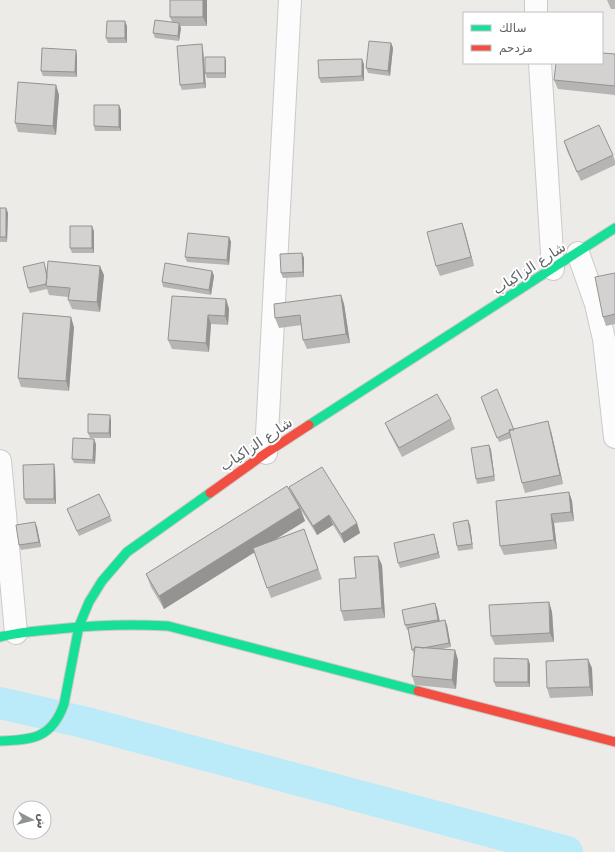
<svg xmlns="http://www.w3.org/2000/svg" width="615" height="852" viewBox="0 0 615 852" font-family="'DejaVu Sans',Cairo,sans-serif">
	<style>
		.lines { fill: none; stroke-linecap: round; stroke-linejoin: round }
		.canal { stroke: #bbeaf8; stroke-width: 32 }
		.street-casing { stroke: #c9caca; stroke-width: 24 }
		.fast-casing { stroke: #c7c8c7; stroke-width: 11 }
		.jam-casing { stroke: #c7c8c7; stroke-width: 11 }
		.street { stroke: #fcfcfc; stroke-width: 22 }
		.fast { stroke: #16e098; stroke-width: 9 }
		.jam { stroke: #f24e42; stroke-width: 9 }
		.wall { fill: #b6b5b3 }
		.shaded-wall { fill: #949392 }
		.building { fill: #d4d2d0; stroke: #949392 }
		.labels { text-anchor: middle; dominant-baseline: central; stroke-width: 4; stroke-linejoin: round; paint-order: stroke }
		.street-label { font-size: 14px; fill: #5d6366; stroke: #fff }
	</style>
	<rect width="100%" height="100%" fill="#edebe8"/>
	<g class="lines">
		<path class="canal" d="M0 703 83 722 567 852"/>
		<g class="street-casing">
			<path id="street" d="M536 0V13
				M540 63 553 269
				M578 253 596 304 604 339 615 437
				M266 453 290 0
				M0 461 16 633"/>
		</g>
		<g class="fast-casing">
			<path id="fast" d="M309 425 615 228
				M0 637C19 632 38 631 58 629 95 625 131 624 168 626L418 691
				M0 741C33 740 52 738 64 704L79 626 89 602 102 581 127 552 210 493"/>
		</g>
		<g class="jam-casing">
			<path id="jam" d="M210 493 266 453 309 425
				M418 691 615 742"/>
		</g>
		<use href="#street" class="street"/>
		<use href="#fast" class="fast"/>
		<use href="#jam" class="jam"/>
	</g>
	<path class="wall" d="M170 0H207V26H180L181 28 179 41 155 38 153 33 172 22 170 17Z
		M607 0H615V9H611Z
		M127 26V43H108L106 38Z
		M391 43 393 48 390 76 368 73 366 68Z
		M203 49 206 88 182 90 180 85Z
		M615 54V95L558 89 554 80Z
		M77 55V77L43 76 41 71Z
		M226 61V78H207L205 73Z
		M364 64V81L321 83 319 78Z
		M56 85 59 95 56 135 18 132 15 123Z
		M121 110V131H95L94 126Z
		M564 141 613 155 615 161V165L581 181 567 151Z
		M0 208H6L8 213 7 242H0Z
		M462 223 465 232 474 266 440 276 436 266Z
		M94 231V253H72L70 248Z
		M229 237 231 242 229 265 187 262 185 257Z
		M302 253 304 258V277L283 278 281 273Z
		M46 267 47 274 104 275 100 312 72 309 68 300V297L49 295 47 289 30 293 28 288Z
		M212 271 214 276 211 295 163 287 162 282Z
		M615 273V324L606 326 603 317Z
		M341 295 344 304 350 343 307 349 303 340 302 325 279 328 275 318Z
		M226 299 229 309 228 325 211 324 209 352 172 349 168 340Z
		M74 327 69 391 21 387 18 378Z
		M481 397 514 430 551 431 563 484 525 493 522 483 511 438 499 442Z
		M451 419 455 429 402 457 389 432 385 423Z
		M111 420V438H90L88 433Z
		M96 444 95 464 74 463 72 459Z
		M489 445 491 450 495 481 477 484 476 479Z
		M55 469 56 504H26L24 499Z
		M289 487 357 523 360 533 344 543 333 525 317 535 301 510 305 521 274 540 304 529 322 579 271 598 254 552 164 609 151 587 146 574 292 494Z
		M569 492 572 501 574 521 554 523 557 549 504 555 500 546Z
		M67 509 110 516 112 521 79 536Z
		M470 525 473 549 458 551 457 546Z
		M37 527 41 547 21 550 19 545Z
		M435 538 440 558 400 568 398 563Z
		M382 565 385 618 344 621 341 611 356 578Z
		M549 602 552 612 554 642 495 645 491 636Z
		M437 608 440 621 447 625 451 647 442 649 455 650 458 660 456 689 415 685 412 676 414 654 412 650 408 630H407L405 625Z
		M530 664V687H496L494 682Z
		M592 668 593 696 550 698 547 688Z"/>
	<path class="shaded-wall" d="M203 0H207V26L203 17Z
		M125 21 127 26V43L125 38Z
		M179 23 181 28 179 41 178 36Z
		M391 43 393 48 390 76 388 71Z
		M202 44 203 49 206 88 204 83Z
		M76 50 77 55V77L75 72Z
		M225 57 226 61V78L225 73Z
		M362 59 364 64V81L362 76Z
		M56 85 59 95 56 135 53 126Z
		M119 105 121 110V131L119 127Z
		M6 208 8 213 7 242 6 237Z
		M462 223 465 232 474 266 471 257Z
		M92 226 94 231V253L92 248Z
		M229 237 231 242 229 265 227 260Z
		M302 253 304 258V277L303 272Z
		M100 266 104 275 100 312 97 302Z
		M212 271 214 276 211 295 209 290Z
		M341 295 344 304 350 343 346 334Z
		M226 299 229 309 228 325 225 316Z
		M208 315 211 324 209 352 206 343Z
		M71 317 74 327 69 391 66 381Z
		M110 415 111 420V438L109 433Z
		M548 421 551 431 563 484 560 475Z
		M94 439 96 444 95 464 93 460Z
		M489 445 491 450 495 481 494 476Z
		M54 464 55 469 56 504 54 499Z
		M569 492 572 501 574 521 571 512Z
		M300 508 305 521 164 609 159 596Z
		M551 514 554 523 557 549 554 540Z
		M329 515 333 525 317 535 313 526Z
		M468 520 470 525 473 549 472 544Z
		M35 522 37 527 41 547 39 542Z
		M357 523 360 533 344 543 341 534Z
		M434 534 440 558 438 553Z
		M378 556 382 565 385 618 382 608Z
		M549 602 552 612 554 642 550 633Z
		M435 603 437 608 440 624 438 620Z
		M445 620 447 625 451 647 449 643Z
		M455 650 458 660 456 689 452 680Z
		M528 659 530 664V687L528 682Z
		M588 659 592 668 593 696 590 687Z"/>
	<path class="building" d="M170 0H203V17H170Z
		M155 20 179 23 178 36 153 33Z
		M107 21H125V38H106Z
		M369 41 391 43 388 71 366 68Z
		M202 44 204 83 180 85 177 46Z
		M42 48 76 50 75 72 41 71Z
		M602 53 615 54V86L554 80 556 63H602Z
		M205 57H225V73H205Z
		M362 59V76L319 78 318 60Z
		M18 82 56 85 53 126 15 123Z
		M94 105H119V127L94 126Z
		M599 125 613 155 577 172 564 141Z
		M0 208H6V237H0Z
		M462 223 471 257 436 266 427 232Z
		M70 226H92V248H70Z
		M188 233 229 237 227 260 185 257Z
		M302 253 303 272 281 273 280 254Z
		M48 261 100 266 97 302 68 300 70 288 46 286Z
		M44 262 47 277 46 284 28 288 23 267Z
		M165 263 212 271 209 290 162 282Z
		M615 273V314L603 317 595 277Z
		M341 295 346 334 303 340 300 315 275 318 274 304Z
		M172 296 226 299 225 316 208 315 206 343 168 340Z
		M23 313 71 317 66 381 18 378Z
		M497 389 514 430H509L510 432 497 438 481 397Z
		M437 394 451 419 399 448 385 423Z
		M88 414 110 415 109 433H88Z
		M548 421 560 475 522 483 509 430Z
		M73 438 94 439 93 460 72 459Z
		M489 445 494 476 476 479 471 448Z
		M54 464V499H24L23 465Z
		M322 467 357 523 341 534 329 515 313 526 289 487Z
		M287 486 300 508 159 596 146 574Z
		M569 492 571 512 551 514 554 540 500 546 496 501Z
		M99 494 110 516 77 531 67 509Z
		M468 520 472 544 457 546 453 523Z
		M35 522 39 542 19 545 16 525Z
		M304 529 318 569 267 588 253 548Z
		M434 534 438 553 398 563 394 543Z
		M378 556 382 608 341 611 339 579 356 578 354 557Z
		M549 602 550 633 491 636 489 605Z
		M435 603 438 620 405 625 402 610Z
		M445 620 449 643 423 648 415 647 414 649 412 650 408 628Z
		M415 647 455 650 452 680 412 676Z
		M494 658 528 659V682H494Z
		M588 659 590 687 547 688 546 661Z"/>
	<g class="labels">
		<g class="street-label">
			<text transform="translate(529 268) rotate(-33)">شارع الزاكياب</text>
			<text transform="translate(256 444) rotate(-34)">شارع الزاكياب</text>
		</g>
	</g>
	<rect x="463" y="12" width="140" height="52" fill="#ffffff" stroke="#bec1c2"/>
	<rect x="471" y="25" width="20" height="6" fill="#16e098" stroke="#bec1c2"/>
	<text x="499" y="32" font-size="12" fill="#5d6366">سالك</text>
	<rect x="471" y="45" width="20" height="6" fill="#f24e42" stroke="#bec1c2"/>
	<text x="499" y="52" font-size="12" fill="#5d6366">مزدحم</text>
	<g transform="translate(32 820) rotate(97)"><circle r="19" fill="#ffffff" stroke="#bec1c2"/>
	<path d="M0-3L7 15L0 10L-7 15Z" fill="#8f9394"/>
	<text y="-6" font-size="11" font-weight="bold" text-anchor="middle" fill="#5d6366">ش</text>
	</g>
</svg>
